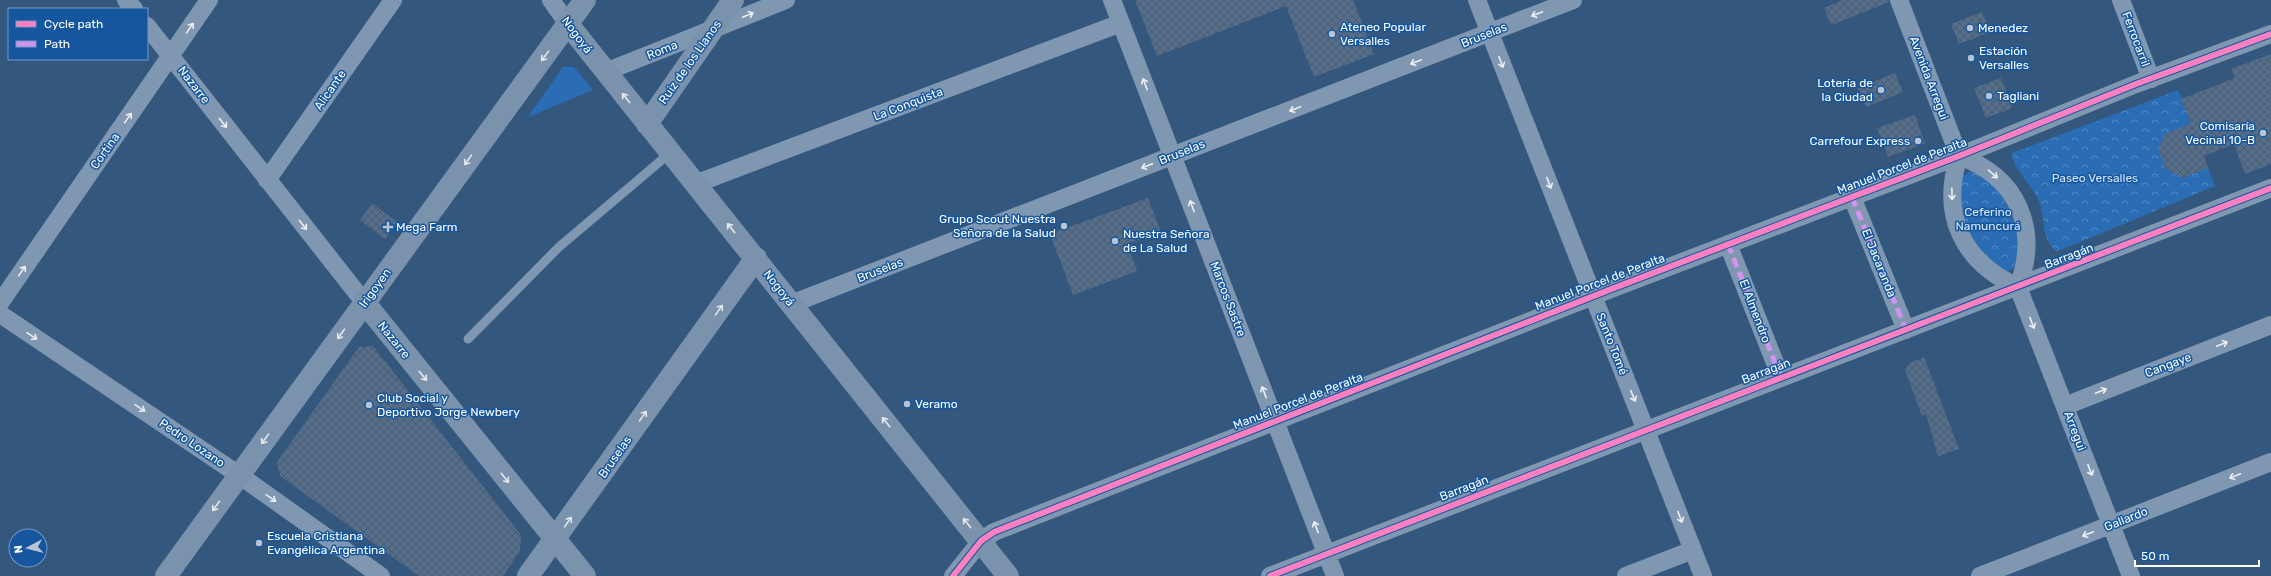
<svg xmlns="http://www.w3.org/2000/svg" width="2271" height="576" viewBox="0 0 2271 576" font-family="Rubik,sans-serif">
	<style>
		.grass { fill: #2a6db4 }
		.forest { fill: url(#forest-crowns) }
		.building { fill: url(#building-cross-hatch) }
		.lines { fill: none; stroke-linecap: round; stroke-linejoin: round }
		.lane { stroke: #7f97b0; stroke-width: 9 }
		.street { stroke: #7f97b0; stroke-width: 18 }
		.secondary { stroke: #7b92ac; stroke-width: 22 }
		.quiet { stroke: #d193ec; stroke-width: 5; stroke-dasharray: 10 5; stroke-linecap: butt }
		.cycleway-casing { stroke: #15569e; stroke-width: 8 }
		.cycleway { stroke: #ff80c0; stroke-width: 6 }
		.oneway { stroke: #eceff3 }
		.oneway2 { stroke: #e5e9ee }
		.poi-dot { fill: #b8c4d2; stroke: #15569e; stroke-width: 1.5 }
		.labels { text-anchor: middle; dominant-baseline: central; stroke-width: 3; stroke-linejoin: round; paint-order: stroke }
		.poi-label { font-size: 12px; fill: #fff; stroke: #15569e; text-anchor: start }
		.street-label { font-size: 12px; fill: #fff; stroke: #15569e }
		.park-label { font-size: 12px; fill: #d6e9fd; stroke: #15569e }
	</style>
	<defs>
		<pattern id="forest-crowns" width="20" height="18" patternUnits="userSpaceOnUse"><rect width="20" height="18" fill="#2a6db4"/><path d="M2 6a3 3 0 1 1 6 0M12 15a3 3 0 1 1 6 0" fill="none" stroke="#558ac3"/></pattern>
		<pattern id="building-cross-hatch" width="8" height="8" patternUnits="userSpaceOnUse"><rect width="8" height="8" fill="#546f8e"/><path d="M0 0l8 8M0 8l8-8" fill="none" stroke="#4f5a66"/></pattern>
	</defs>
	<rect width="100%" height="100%" fill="#34577e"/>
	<path class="grass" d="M563 67H574L593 90 528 117Z"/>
	<path class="forest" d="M2178 90 2215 186 2056 252C2039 233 2047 222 2039 201 2032 184 2013 171 2012 153Z
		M1972 170C1976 172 1982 173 1986 176 1990 178 1993 184 1996 188 2013 211 2024 240 2014 268L2007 272 1976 250 1959 205 1962 177Z"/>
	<path class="building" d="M1135 0H1353L1374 54 1314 77 1286 6 1157 56Z
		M1843 0H1889V2L1831 25 1824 8Z
		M1982 12 1990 32 1959 44 1951 24Z
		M2271 54V164L2245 174 2234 144 2204 156 2208 168 2182 178 2165 168 2158 148 2165 134 2191 123 2181 99 2235 78 2231 69Z
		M1895 73 1903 92 1866 107 1858 88Z
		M2001 78 2012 108 1986 118 1974 88Z
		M1915 115 1925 143 1888 157 1877 128Z
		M1148 198 1161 232 1127 244 1137 271 1073 295 1050 234Z
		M372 203 397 222 385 239 360 220Z
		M373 346 521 535 520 551 503 576H419L280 476 277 462 359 347Z
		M1924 357 1959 449 1938 456 1926 414 1922 416 1905 370 1910 363Z"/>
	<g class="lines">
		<path class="lane" d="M468 339 559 247 670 153"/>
		<path class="street" d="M126 0 134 9
			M551 0 568 24
			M1112 0 1335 576
			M1477 0 1703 576
			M1899 0 1959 156C1940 214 1962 262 2018 287
			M2121 0 2151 79
			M147 26 364 302
			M605 72 786 0
			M1959 156C2018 177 2040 229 2018 287
			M267 180 393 0
			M695 184 1121 23
			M1852 197 1906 330
			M1728 244 1781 378
			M2018 287 2131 576
			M0 303 209 0
			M791 304 1573 0
			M0 314 239 475 381 576
			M2065 406 2271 325
			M953 576 981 541 994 532 1614 288 1959 156 2136 84 2271 34
			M1270 576 2271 188
			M1626 576 1693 550
			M1980 576 2271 462"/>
		<path class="secondary" d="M568 24 1008 576
			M647 124 733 0
			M364 302 585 576
			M166 576 585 0
			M528 576 756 258"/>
		<path class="quiet" d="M1852 197 1906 330
			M1728 244 1781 378"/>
		<g class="cycleway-casing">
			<path id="cycleway" d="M953 576 981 541 994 532 1614 288 1959 156 2136 84 2271 34
				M1270 576 2271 188"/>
		</g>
		<use href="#cycleway" class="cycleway"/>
	</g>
	<defs><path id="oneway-shaft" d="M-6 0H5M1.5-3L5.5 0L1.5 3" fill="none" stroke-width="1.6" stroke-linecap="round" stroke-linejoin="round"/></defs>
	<g class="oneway">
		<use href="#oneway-shaft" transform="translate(1537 14) rotate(159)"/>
		<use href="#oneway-shaft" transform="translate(748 15) rotate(-22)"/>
		<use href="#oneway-shaft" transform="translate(190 28) rotate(-55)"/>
		<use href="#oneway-shaft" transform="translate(1416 62) rotate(159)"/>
		<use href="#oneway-shaft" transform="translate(1501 62) rotate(69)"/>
		<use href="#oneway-shaft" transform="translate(1145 84) rotate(-111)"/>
		<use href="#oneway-shaft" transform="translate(1295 109) rotate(159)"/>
		<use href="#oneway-shaft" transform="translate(128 118) rotate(-55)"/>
		<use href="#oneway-shaft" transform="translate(223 123) rotate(52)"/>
		<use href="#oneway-shaft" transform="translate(1147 166) rotate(159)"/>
		<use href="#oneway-shaft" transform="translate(1993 174) rotate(41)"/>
		<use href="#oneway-shaft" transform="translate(1549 183) rotate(69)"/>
		<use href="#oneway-shaft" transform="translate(1952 194) rotate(89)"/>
		<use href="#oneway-shaft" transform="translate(1192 206) rotate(-111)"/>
		<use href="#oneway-shaft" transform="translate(303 225) rotate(52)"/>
		<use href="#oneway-shaft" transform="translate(22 271) rotate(-55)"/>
		<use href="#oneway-shaft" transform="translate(2032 323) rotate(69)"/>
		<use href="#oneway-shaft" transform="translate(32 336) rotate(34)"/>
		<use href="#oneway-shaft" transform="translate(2222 344) rotate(-21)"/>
		<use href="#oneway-shaft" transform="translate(2101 391) rotate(-21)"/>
		<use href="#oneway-shaft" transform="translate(1264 392) rotate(-111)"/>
		<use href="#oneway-shaft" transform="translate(1633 396) rotate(68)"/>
		<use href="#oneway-shaft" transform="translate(140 408) rotate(34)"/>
		<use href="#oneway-shaft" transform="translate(2090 470) rotate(69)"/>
		<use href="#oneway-shaft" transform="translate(2235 476) rotate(158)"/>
		<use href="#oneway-shaft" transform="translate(271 498) rotate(35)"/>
		<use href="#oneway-shaft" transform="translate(1680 517) rotate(69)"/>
		<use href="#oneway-shaft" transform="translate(1316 527) rotate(-111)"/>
		<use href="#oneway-shaft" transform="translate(2088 534) rotate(159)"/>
	</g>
	<g class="oneway2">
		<use href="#oneway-shaft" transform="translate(545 56) rotate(126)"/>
		<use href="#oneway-shaft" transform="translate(626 98) rotate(-128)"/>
		<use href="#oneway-shaft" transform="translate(468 160) rotate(126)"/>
		<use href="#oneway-shaft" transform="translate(731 228) rotate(-129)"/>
		<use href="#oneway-shaft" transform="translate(719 310) rotate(-55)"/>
		<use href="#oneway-shaft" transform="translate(341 334) rotate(126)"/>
		<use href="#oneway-shaft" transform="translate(423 376) rotate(51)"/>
		<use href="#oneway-shaft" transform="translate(643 416) rotate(-55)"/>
		<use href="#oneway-shaft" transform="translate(886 422) rotate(-129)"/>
		<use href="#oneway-shaft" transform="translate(265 439) rotate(126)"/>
		<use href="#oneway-shaft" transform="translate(505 478) rotate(51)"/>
		<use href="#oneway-shaft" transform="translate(216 506) rotate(126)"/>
		<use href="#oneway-shaft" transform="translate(568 522) rotate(-55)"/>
		<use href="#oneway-shaft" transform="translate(967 523) rotate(-129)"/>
	</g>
	<g class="poi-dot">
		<circle cx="1970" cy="28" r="4"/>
		<circle cx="1332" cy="34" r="4"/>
		<circle cx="1971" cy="58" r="4"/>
		<circle cx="1881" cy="90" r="4"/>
		<circle cx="1989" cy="96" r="4"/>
		<circle cx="2263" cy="133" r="4"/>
		<circle cx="1918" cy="141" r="4"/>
		<circle cx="1064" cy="226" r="4"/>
		<path d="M386 221h4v4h4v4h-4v4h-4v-4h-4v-4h4z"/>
		<circle cx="1115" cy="241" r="4"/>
		<circle cx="907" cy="404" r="4"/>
		<circle cx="369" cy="405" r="4"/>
		<circle cx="259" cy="543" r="4"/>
	</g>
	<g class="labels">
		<g class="poi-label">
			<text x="1340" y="27">Ateneo Popular<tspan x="1340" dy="14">Versalles</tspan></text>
			<text x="1978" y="28">Menedez</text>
			<text x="1979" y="51">Estación<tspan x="1979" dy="14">Versalles</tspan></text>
			<text x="1873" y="83" text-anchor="end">Lotería de<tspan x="1873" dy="14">la Ciudad</tspan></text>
			<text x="1997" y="96">Tagliani</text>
			<text x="2255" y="126" text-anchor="end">Comisaría<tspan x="2255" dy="14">Vecinal 10-B</tspan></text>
			<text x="1910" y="141" text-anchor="end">Carrefour Express</text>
			<text x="1056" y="219" text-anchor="end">Grupo Scout Nuestra<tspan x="1056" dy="14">Señora de la Salud</tspan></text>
			<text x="396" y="227">Mega Farm</text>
			<text x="1123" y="234">Nuestra Señora<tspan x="1123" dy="14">de La Salud</tspan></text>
			<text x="377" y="398">Club Social y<tspan x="377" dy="14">Deportivo Jorge Newbery</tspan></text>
			<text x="915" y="404">Veramo</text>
			<text x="267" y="536">Escuela Cristiana<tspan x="267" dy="14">Evangélica Argentina</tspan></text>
		</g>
		<g class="street-label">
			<text transform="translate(577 35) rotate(53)">Nogoyá</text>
			<text transform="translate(1484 35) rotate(-22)">Bruselas</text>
			<text transform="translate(2136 39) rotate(69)">Ferrocarril</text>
			<text transform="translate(662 50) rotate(-22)">Roma</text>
			<text transform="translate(690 62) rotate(-55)">Ruiz de los Llanos</text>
			<text transform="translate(1929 78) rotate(69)">Avenida Arregui</text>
			<text transform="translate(194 85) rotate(52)">Nazarre</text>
			<text transform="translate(330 90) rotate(-55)">Alicante</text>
			<text transform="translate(908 104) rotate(-21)">La Conquista</text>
			<text transform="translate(105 151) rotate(-55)">Cortina</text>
			<text transform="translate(1182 152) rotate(-22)">Bruselas</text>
			<text transform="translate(1902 166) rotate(-21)">Manuel Porcel de Peralta</text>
			<text transform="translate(2069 256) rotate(-21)">Barragán</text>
			<text transform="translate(1879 263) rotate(68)">El Jacaranda</text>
			<text transform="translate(880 270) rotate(-21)">Bruselas</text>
			<text transform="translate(1600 282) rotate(-21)">Manuel Porcel de Peralta</text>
			<text transform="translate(375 288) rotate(-54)">Irigoyen</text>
			<text transform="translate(779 288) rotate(52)">Nogoyá</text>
			<text transform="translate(1228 299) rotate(69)">Marcos Sastre</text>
			<text transform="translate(1755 311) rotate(69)">El Almendro</text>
			<text transform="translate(394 340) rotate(51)">Nazarre</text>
			<text transform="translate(1612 344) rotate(68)">Santo Tomé</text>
			<text transform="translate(2168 365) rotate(-21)">Cangaye</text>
			<text transform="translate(1766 371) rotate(-21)">Barragán</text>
			<text transform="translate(1298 401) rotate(-21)">Manuel Porcel de Peralta</text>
			<text transform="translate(2075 431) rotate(69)">Arregui</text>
			<text transform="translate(192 443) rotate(34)">Pedro Lozano</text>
			<text transform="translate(615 457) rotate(-55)">Bruselas</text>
			<text transform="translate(1464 488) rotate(-21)">Barragán</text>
			<text transform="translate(2126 519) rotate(-22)">Gallardo</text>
		</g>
		<g class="park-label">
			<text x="2095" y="178">Paseo Versalles</text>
			<text x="1988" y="212">Ceferino<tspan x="1988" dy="14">Namuncurá</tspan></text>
		</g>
	</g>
	<rect x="8" y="8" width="140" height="52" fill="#15569e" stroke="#739ac5"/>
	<rect x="16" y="21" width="20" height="6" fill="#ff80c0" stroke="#739ac5"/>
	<text x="44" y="28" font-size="12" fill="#ffffff">Cycle path</text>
	<rect x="16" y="41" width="20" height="6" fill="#d193ec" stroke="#739ac5"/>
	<text x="44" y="48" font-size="12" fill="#ffffff">Path</text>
	<g transform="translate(28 548) rotate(263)"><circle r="19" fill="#15569e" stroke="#739ac5"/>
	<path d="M0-3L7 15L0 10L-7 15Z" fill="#b8c4d2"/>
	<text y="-6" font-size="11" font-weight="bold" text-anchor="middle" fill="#ffffff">N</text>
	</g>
	<path d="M2135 560v6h124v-6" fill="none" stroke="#ffffff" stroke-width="2"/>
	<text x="2141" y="560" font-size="12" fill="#ffffff" stroke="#15569e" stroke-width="3" paint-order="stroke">50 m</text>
</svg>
